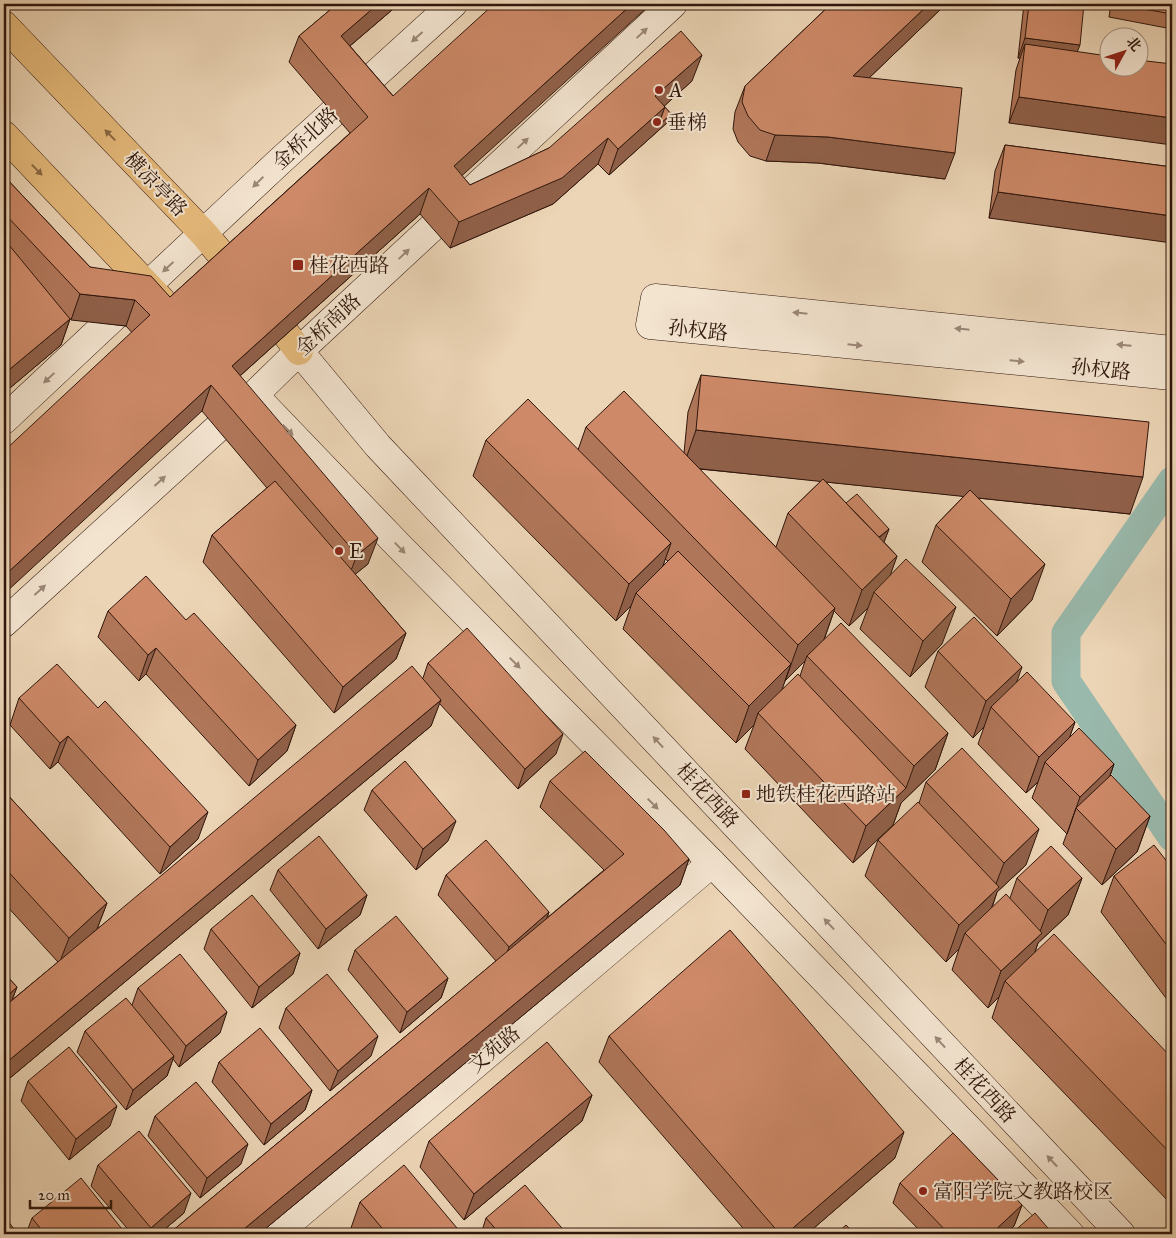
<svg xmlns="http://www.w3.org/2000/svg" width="1176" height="1238" viewBox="0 0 1176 1238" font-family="'IM FELL Great Primer','Noto Serif SC',serif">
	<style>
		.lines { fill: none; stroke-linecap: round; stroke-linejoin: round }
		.canal { stroke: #99b9ac; stroke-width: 29 }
		.street-casing { stroke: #5e4636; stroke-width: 29 }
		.secondary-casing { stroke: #2f160c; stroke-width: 29 }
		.primary-casing { stroke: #2f160c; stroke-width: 29 }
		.street { stroke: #f3e4d0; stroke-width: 28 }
		.secondary { stroke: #f3e4d0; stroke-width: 28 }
		.primary { stroke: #e6ba7b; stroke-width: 28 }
		.wall { fill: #b07659; stroke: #2f160c; fill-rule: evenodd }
		.shaded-wall { fill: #906049; stroke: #2f160c }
		.building { fill: #cd8968; stroke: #2f160c }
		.oneway { fill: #9b8778 }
		.oneway2 { fill: #8a6844 }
		.poi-dot { fill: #8f2418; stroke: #f3e4d0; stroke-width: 2 }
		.labels { text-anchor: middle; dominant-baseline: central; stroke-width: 4; stroke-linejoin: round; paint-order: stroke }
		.poi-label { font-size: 20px; fill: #2f160c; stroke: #f3e4d0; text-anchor: start }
		.street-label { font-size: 20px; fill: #2f160c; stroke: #f3e4d0 }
	</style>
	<rect width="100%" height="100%" fill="#ecd5b6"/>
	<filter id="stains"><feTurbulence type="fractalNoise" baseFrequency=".004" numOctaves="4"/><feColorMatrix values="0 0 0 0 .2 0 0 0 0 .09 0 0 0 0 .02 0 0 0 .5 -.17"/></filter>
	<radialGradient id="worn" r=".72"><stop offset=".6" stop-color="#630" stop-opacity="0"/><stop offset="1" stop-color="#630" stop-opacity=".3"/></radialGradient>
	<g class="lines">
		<path class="canal" d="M1172 481 1066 633V681L1172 837"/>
		<g class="street-casing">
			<path id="street" d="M276 1234 712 863"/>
		</g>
		<g class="secondary-casing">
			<path id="secondary" d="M1172 350 655 298 650 325 1172 376
				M299 351 378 446 1121 1234
				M254 395 398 545 712 863 1070 1234
				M4 420 280 161 453 4
				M4 623 254 395 299 351 673 4"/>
		</g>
		<g class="primary-casing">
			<path id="primary" d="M4 25 204 234 270 313 299 351
				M4 135 161 300"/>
		</g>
		<use href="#street" class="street"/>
		<use href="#secondary" class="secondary"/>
		<use href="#primary" class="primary"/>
	</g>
	<path class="wall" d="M337 4H399L350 46 470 185 692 81 664 106 671 114 669 121 609 175 598 164 553 204 450 248 420 214 240 376 368 564 355 574 406 633 396 659 334 713 203 562 212 535 267 488 202 411 126 326 70 319 61 345 4 393V176L90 267 170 297 350 133 289 62 299 36Z
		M831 4H945L944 6 869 78 945 179 818 163 766 161 750 156 738 142 733 129 735 112 745 86Z
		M1024 4H1084L1009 123 1016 70 1020 58H1018Z
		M1111 4H1172V29L1109 17Z
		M1005 145 1172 167 989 218 995 171Z
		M701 375 1130 514 978 498 1032 600 997 636 922 562 936 525 964 496 826 482 846 503 889 529 884 542 897 556 890 575 942 644 910 677 860 629 868 608 849 626 834 611 824 640 948 733 935 770 901 803 893 825 853 863 745 749 754 725 736 743 623 629 631 606 616 621 473 476 486 440 578 450 586 427 684 453 688 412ZM699 469 821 481 788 513 776 547ZM665 559 668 561 663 566ZM805 661 800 676 781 690 785 681Z
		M108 611 186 620 296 725 287 751 249 786 146 674 139 681 98 637Z
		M938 651 1075 722 1069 738 1114 764 1110 776 1150 816 1137 852 1102 885 1063 844 1067 833V834L1032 798 1038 782 1026 793 978 744 984 727 973 738 925 687Z
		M428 663 556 754 518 789 439 703 431 726 4 1083V973L17 987 12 1000 58 962 4 903V791L107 903 97 929 423 678Z
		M19 698 198 839 160 874 58 762 50 769 10 725Z
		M550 781 689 859 680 885 259 1234H170L171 1232 496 961 438 895 446 875 549 912 547 918 604 870 540 807Z
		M926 782 1026 865 997 892 992 908 1010 898 1017 878H1082L1068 915 1038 943 1035 952 1172 1058V1205L992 1018 999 997 988 1008 952 970 959 949 946 962 865 876 878 840 919 803Z
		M372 790 448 841 416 870 364 810Z
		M1172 868V1006L1101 912 1114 876Z
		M278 870 367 895 360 915 318 949 270 890Z
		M211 929 300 953 293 974 252 1008 204 949Z
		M355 950 448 978 441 998 400 1033 348 970Z
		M138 988 220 1033 179 1067 173 1059 167 1076 126 1110 77 1052 85 1031 132 1005Z
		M286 1008 371 1056 330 1091 279 1028Z
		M609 1036 895 1158 807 1234H748L599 1062Z
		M219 1062 312 1090 305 1110 264 1145 212 1082Z
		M28 1081 110 1126 69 1160 21 1101Z
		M592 1095 582 1121 464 1220 420 1167 429 1141Z
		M155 1116 241 1164 200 1198 148 1136Z
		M98 1165 184 1213 159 1234H132L91 1186Z
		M900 1183 1022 1205 1014 1226 1005 1234H923L893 1203Z
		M360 1202 462 1234H355L351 1228Z
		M32 1218 126 1234H26Z
		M486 1218 567 1234H481Z"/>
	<path class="shaded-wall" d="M378 4H399L331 62 341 36Z
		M632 4H651L444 192 454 166Z
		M929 4H945L944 6 843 103 853 76Z
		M1025 38 1080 45 1072 65 1025 44 1020 58H1018Z
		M702 55 692 81 651 118 655 96Z
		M1019 97 1172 118V145L1009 123Z
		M665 107 658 126 671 114 669 121 609 175 618 149Z
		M775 135 828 137 955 153 945 179 818 163 766 161Z
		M608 138 598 164 553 204 450 248 459 222Z
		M429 188 420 214 222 392 232 366Z
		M998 192 1172 216V243L989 218Z
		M80 294 135 300 126 326 71 320Z
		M70 319 61 345 4 393V374Z
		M211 385 202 411 4 594V576Z
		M696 430 1143 477 1130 514 683 467Z
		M889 529 884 542 868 548Z
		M378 538 368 564 347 581 357 555Z
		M671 543 658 580 636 593 631 606 616 621 629 584Z
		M897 556 884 593 874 592 868 608 849 626 862 590Z
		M1045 564 1032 600 997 636 1011 599Z
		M956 607 942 644 910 677 923 641Z
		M835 608 822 645 807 656 805 661 785 681 798 645Z
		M406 633 396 659 334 713 343 687Z
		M156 648 146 674 139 681 148 655Z
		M791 664 778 701 758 713 754 725 736 743 749 706Z
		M1022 667 1009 704 991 707 984 727 973 738 986 701Z
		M441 700 431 726 4 1083V1072L7 1062Z
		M1075 722 1062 759 1045 762 1038 782 1026 793 1039 757Z
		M296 725 287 751 249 786 258 760Z
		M948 733 935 770 901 803 893 825 853 863 866 826 906 788 914 766Z
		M563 734 556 754 518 789 525 769Z
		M68 736 58 762 50 769 60 743Z
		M1114 764 1101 801 1076 808 1067 834 1080 797Z
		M208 812 198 839 160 874 170 847Z
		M1150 816 1137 852 1102 885 1116 849Z
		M456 821 448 841 416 870 423 849Z
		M1039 829 1026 865 997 892 986 924 965 933 959 949 946 962 959 925 992 894 1004 863Z
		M689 859 680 885 259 1234H238Z
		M1082 878 1068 915 1038 943 1029 969 1005 981 999 997 988 1008 1001 971 1038 937 1048 910Z
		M367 895 360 915 318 949 326 929Z
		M107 903 97 929 59 964 69 938Z
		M549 912 542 932 502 967 509 947Z
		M300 953 293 974 252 1008 259 987Z
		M448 978 441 998 400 1033 407 1012Z
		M17 987 7 1013 4 1016V999Z
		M227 1012 220 1033 179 1067 186 1046Z
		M378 1036 371 1056 330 1091 338 1071Z
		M174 1056 167 1076 126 1110 133 1090Z
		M312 1090 305 1110 264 1145 271 1124Z
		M592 1095 582 1121 464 1220 474 1194Z
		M117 1106 110 1126 69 1160 76 1139Z
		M904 1132 895 1158 807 1234H786Z
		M248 1144 241 1164 200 1198 207 1178Z
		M191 1193 184 1213 159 1234H148L151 1228Z
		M1022 1205 1014 1226 1005 1234H991Z"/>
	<path class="building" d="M337 4H378L341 36 393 96 494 4H632L454 166 470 185 549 148 681 31 702 55 655 96 665 107 618 149 608 138 562 178 459 222 429 188 232 366 378 538 357 555 211 385 4 576V451L150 315 135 300 80 294 4 213V176L90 267 151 276 170 297 368 117 299 36Z
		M831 4H929L853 76 962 88 955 153 828 137 775 135 760 130 748 116 742 102 745 86Z
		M1029 4H1084L1080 45 1025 38Z
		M1115 4H1172V14Z
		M1025 44 1108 56V68H1138V60L1172 64V118L1019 97Z
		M665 107 671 114 658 126Z
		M1005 145 1172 167V216L998 192Z
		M4 239 70 319 4 374Z
		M701 375 1149 422 1143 477 696 430Z
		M624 391 835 608 798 645 586 427Z
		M528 399 671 543 629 584 486 440Z
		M823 479 897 556 862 590 788 513Z
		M275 481 406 633 343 687 212 535Z
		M970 490 1045 564 1011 599 936 525Z
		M857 494 889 529 879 537 846 503Z
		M678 551 791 664 749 706 636 593Z
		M906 559 956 607 923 641 874 592Z
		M146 576 186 620 194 613 296 725 258 760 156 648 148 655 108 611Z
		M974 617 1022 667 986 701 938 651Z
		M841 623 948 733 914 766 807 656Z
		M467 628 563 734 525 769 428 663Z
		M57 664 98 708 105 701 208 812 170 847 68 736 60 743 19 698Z
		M412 666 441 700 7 1062 4 1058V1007Z
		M1027 672 1075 722 1039 757 991 707Z
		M798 674 906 788 866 826 758 713Z
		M1079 728 1114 764 1080 797 1045 762Z
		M962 748 1039 829 1004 863 926 782Z
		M585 751 664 830 689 859 238 1234H173L171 1232 624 854 550 781Z
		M405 761 456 821 423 849 372 790Z
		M1111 775 1150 816 1116 849 1076 808Z
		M4 791 107 903 69 938 4 867Z
		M918 802 999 887 959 925 878 840Z
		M319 836 367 895 326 929 278 870Z
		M486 840 549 912 509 947 446 875Z
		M1154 845 1172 868V952L1114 876Z
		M1051 846 1082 878 1048 910 1017 878Z
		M1006 894 1042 933 1001 971 965 933Z
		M252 895 300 953 259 987 211 929Z
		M396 916 448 978 407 1012 355 950Z
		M730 930 904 1132 786 1234H780L609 1036Z
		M1054 934 1172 1058V1155L1005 981Z
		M180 954 227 1012 186 1046 138 988Z
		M4 973 17 987 4 999Z
		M327 974 378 1036 338 1071 286 1008Z
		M126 998 174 1056 133 1090 85 1031Z
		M260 1028 312 1090 271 1124 219 1062Z
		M547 1042 592 1095 474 1194 429 1141Z
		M69 1047 117 1106 76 1139 28 1081Z
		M196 1082 248 1144 207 1178 155 1116Z
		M139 1131 191 1193 151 1228 98 1165Z
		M953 1133 1022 1205 991 1234H949L900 1183Z
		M404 1165 462 1234H387L360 1202Z
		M81 1178 126 1234H45L32 1218Z
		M525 1185 567 1234H500L486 1218Z
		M1035 1213 1053 1234H1011Z
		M4 1216 18 1234H4Z
		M846 1225 855 1234H836Z
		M725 1228 729 1234H718Z
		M333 1231 336 1234H329Z"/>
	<defs><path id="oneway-solid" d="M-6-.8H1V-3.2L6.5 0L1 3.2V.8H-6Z" transform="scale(1.25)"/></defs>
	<g class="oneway">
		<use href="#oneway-solid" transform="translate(642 33) rotate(-43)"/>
		<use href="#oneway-solid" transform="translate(417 37) rotate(138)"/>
		<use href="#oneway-solid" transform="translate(523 143) rotate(-43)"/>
		<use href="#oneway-solid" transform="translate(258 182) rotate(136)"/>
		<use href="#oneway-solid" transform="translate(404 254) rotate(-43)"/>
		<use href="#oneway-solid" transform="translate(168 267) rotate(137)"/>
		<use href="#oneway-solid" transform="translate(800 313) rotate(-174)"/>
		<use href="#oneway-solid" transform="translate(962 329) rotate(-174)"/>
		<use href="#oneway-solid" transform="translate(855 345) rotate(6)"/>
		<use href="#oneway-solid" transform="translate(1124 345) rotate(-175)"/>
		<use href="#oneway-solid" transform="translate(1017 361) rotate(6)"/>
		<use href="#oneway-solid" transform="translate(49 378) rotate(137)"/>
		<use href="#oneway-solid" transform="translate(288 430) rotate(46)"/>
		<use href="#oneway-solid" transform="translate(160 481) rotate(-42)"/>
		<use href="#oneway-solid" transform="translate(400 548) rotate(46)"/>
		<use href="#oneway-solid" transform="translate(40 590) rotate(-42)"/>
		<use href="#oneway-solid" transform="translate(515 663) rotate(45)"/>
		<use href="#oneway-solid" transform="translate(658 742) rotate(-133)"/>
		<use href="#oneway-solid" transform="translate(653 804) rotate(45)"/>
		<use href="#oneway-solid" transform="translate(829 924) rotate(-133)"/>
		<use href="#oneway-solid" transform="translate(940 1042) rotate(-133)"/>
		<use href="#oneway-solid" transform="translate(1052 1161) rotate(-133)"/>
	</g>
	<g class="oneway2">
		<use href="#oneway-solid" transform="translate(110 135) rotate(-134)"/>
		<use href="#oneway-solid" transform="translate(37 170) rotate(46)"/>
	</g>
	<g class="poi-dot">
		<circle cx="659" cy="90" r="5"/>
		<circle cx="657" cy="122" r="5"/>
		<rect x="292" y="259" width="12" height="12" rx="2.5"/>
		<circle cx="339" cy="551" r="5"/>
		<rect x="741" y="789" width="10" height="10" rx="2.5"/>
		<circle cx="923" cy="1191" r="5"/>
	</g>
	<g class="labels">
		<g class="poi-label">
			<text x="669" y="90">A</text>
			<text x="667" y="122">垂梯</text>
			<text x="309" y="265">桂花西路</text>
			<text x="349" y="551">E</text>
			<text x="756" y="794">地铁桂花西路站</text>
			<text x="933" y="1191">富阳学院文教路校区</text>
		</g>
		<g class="street-label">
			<text transform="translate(305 138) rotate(-43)">金桥北路</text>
			<text transform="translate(156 184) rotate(46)">横凉亭路</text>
			<text transform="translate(328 324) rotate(-43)">金桥南路</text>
			<text transform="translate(698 330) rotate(6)">孙权路</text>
			<text transform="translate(1101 369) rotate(6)">孙权路</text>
			<text transform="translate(708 795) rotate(47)">桂花西路</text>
			<text transform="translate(494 1049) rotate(-40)">文苑路</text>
			<text transform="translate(985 1090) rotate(47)">桂花西路</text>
		</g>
	</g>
	<rect width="1176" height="1238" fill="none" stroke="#ecd5b6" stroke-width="20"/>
	<rect x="5" y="5" width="1166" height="1228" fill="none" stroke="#2f160c" stroke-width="2.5"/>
	<rect x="10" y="10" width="1156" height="1218" fill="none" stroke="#2f160c"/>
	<g transform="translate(1124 52) rotate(50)"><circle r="24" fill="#f3e4d0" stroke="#a59282"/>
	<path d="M0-4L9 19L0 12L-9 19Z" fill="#8f2418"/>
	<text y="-8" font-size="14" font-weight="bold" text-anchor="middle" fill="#2f160c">北</text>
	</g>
	<path d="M30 1200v8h81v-8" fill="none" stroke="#2f160c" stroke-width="2.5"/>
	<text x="38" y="1200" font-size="15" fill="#2f160c" stroke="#f3e4d0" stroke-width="4" paint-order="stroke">20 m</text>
	<rect width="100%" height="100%" filter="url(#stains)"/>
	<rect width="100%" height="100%" fill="url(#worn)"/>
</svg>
